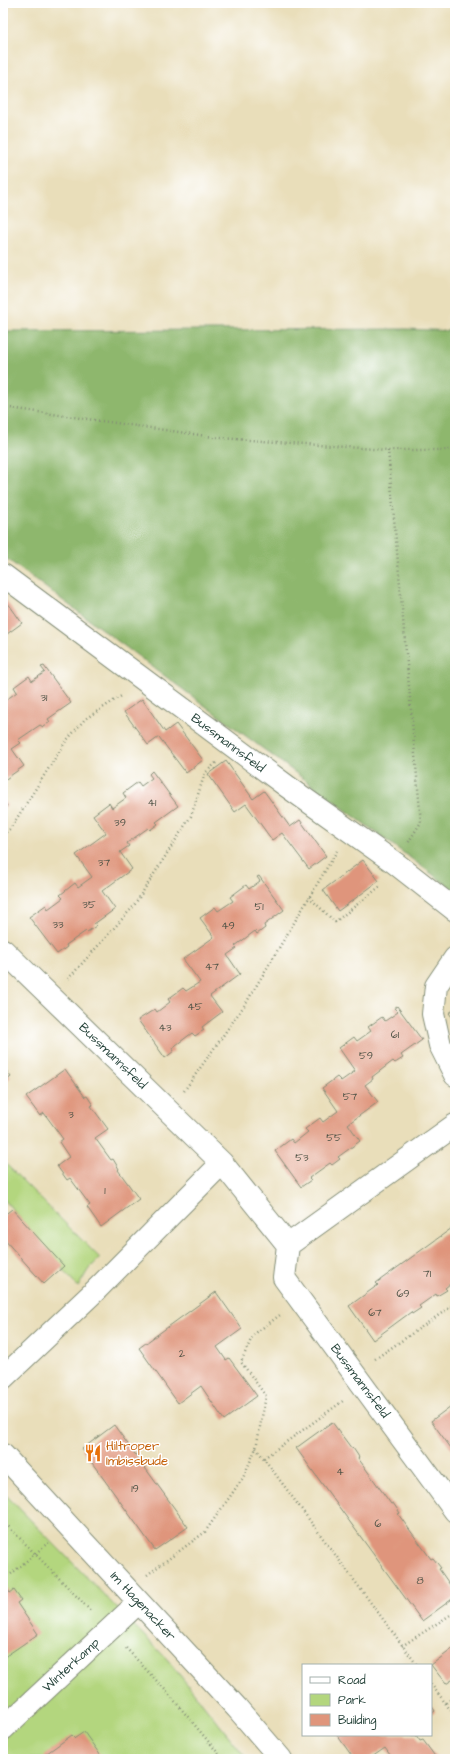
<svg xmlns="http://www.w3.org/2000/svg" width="458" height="1762" viewBox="0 0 458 1762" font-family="'Architects Daughter',sans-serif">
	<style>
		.green { fill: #b3d67e; stroke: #698a59 }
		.forest { fill: #8eb76d; stroke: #567a50 }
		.building { fill: #df957c }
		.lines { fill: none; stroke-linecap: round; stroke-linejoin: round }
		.street-casing { stroke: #848e77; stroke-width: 24 }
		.path { stroke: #848e77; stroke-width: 2.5; stroke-dasharray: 1 3; stroke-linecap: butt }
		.street { stroke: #fff; stroke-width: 22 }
		.labels { text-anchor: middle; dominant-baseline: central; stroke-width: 3; stroke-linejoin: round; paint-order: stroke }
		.number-label { font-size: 11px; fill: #4f5346 }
		.street-label { font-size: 13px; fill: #1f3d34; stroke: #fff }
		.food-label { font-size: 13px; fill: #c56008; stroke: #fff; text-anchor: start }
	</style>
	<rect width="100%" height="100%" fill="#fff"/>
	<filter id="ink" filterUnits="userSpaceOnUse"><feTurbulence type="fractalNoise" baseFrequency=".025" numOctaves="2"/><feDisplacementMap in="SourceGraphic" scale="8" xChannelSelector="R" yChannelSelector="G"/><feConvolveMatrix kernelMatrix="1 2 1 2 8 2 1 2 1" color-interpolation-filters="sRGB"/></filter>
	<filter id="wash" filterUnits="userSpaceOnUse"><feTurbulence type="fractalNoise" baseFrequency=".012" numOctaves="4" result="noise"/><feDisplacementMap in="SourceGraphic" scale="16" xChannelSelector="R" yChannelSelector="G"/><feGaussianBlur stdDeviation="0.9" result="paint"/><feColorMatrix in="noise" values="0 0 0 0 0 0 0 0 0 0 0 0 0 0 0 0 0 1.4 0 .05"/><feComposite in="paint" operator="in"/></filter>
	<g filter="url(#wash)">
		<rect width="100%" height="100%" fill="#e9deba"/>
		<path class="green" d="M3 1161 100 1258 88 1270 78 1287 3 1198Z
			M3 1492 167 1659 247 1759H3Z"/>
		<path class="forest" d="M405 329 455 331V891L3 556V331Z"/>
		<g id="blocks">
			<path class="building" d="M3 596 22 623 3 637Z
				M44 666 71 703 48 719 50 722 43 727 40 725 18 740 21 743 12 749 24 766 3 781V702L17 692 14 687 29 676 32 681 45 672 41 667Z
				M142 699 165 732 176 724 203 760 186 773 159 737 148 745 124 712Z
				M226 761 253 799 264 791 290 827 300 820 326 856 309 869 282 833 272 840 246 804 235 812 208 774Z
				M152 771 178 806 156 822 158 824 150 830 148 828 127 843 129 846 120 852 132 869 102 891 115 909 94 924 96 926 87 932 86 931 66 945 67 947 57 954 29 917 46 905 48 909 63 898 60 895 75 883 78 887 92 877 76 855 106 833 93 815 109 803 112 808 126 798 123 793 138 782 141 786 152 778 149 774Z
				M3 800 7 806 3 808Z
				M363 860 379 881 338 911 323 890Z
				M259 876 284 910 264 925 265 928 257 934 255 931 235 946 237 948 227 955 240 974 210 996 222 1012 202 1027 204 1030 195 1036 192 1033 172 1048 174 1051 165 1058 138 1020 155 1009 157 1012 170 1002 168 999 183 988 186 991 200 982 183 959 214 937 200 918 215 907 218 911 233 901 230 897 246 885 249 889 260 881 257 877Z
				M397 1006 422 1040 401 1055 403 1058 395 1063 393 1061 372 1077 373 1079 365 1085 378 1102 348 1124 360 1141 338 1157 340 1159 332 1165 330 1163 309 1178 311 1180 301 1187 275 1151 291 1139 294 1143 308 1132 305 1129 320 1118 323 1122 338 1111 322 1088 337 1077 341 1081 355 1071 339 1048 354 1037 357 1041 371 1031 368 1027 382 1017 385 1021 398 1012 394 1008Z
				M455 1009V1021L449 1013Z
				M3 1066 11 1077 3 1083Z
				M65 1069 85 1097 87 1096 93 1105 91 1106 108 1129 95 1138 111 1160 113 1159 119 1169 118 1170 139 1199 101 1227 87 1207 90 1205 70 1178 67 1180 57 1166 69 1157 59 1142 63 1139 44 1113 40 1116 26 1097Z
				M12 1209 64 1266 44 1284 3 1238V1216Z
				M452 1228 454 1230 455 1229V1280L445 1288 447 1290 437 1296 436 1294 419 1306 421 1308 412 1314 411 1312 373 1340 349 1306 378 1285 376 1283Z
				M216 1292 242 1329 217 1347 226 1360 229 1358 257 1396 224 1420 201 1386 178 1403 139 1348Z
				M455 1403V1452H454L431 1421Z
				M332 1422 352 1449 353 1448 359 1457 358 1458 391 1504 393 1503 400 1513 398 1514 431 1559 433 1558 441 1568 439 1569 455 1592V1597L422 1621 296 1448Z
				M114 1425 188 1527 155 1550 82 1449Z
				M3 1583 10 1593 14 1590 21 1600 17 1603 38 1634 3 1658Z
				M455 1647V1678L446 1684 431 1665Z
				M431 1705 435 1711 431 1714Z
				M84 1732 103 1759H45L43 1756 72 1735 75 1738Z
				M337 1735H416L420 1741 423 1740 437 1759H393L385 1748 369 1759H354Z"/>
		</g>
	</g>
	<g filter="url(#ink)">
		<use href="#blocks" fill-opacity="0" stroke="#848e77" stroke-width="1"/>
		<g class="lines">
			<g class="street-casing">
				<path id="street" d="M3 575 288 787 395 863 455 910
					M3 950 222 1163 288 1245 284 1278 455 1511
					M455 958 436 986 433 1014 440 1045 455 1075
					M288 1245 455 1125
					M3 1378 96 1290 222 1163
					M3 1455 237 1708 281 1759
					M3 1729 139 1602"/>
			</g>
			<path class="path" d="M3 407 221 438 388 450H455
				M388 450 421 822 408 843
				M3 835 10 829 66 741 85 719 123 695
				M309 897 335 922 382 885
				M68 979 133 907 191 816 205 773 216 763
				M184 1091 246 1003 337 851
				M375 1359 455 1304
				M256 1448 417 1665
				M264 1458 343 1401
				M3 1521 92 1612
				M11 1574 49 1542
				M147 1575 205 1532 243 1478 256 1448 266 1396 241 1362 253 1335 280 1315
				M402 1646 455 1612
				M126 1648 168 1693 223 1759
				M431 1684 455 1716
				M446 1703 455 1696"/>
			<use href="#street" class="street"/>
		</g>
	</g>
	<defs>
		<g id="restaurant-bare" transform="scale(1.38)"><path d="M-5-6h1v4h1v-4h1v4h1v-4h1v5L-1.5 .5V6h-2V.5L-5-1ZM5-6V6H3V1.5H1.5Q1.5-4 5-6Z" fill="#e8710a" stroke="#fff" stroke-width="2.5" paint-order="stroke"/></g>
	</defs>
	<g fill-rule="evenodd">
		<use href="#restaurant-bare" x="93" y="1453"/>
	</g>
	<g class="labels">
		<g class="number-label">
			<text x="44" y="697">31</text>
			<text x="152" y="802">41</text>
			<text x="120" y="822">39</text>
			<text x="104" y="862">37</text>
			<text x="89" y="904">35</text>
			<text x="259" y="906">51</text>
			<text x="58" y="924">33</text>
			<text x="228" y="925">49</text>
			<text x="212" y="966">47</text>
			<text x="195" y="1006">45</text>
			<text x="165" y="1027">43</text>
			<text x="395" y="1034">61</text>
			<text x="366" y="1055">59</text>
			<text x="350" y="1096">57</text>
			<text x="71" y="1114">3</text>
			<text x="334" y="1137">55</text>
			<text x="302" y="1157">53</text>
			<text x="105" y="1190">1</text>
			<text x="427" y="1273">71</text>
			<text x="403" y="1293">69</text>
			<text x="375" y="1312">67</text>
			<text x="182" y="1353">2</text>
			<text x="340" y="1471">4</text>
			<text x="135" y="1488">19</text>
			<text x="378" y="1523">6</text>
			<text x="420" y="1580">8</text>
		</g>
		<g class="street-label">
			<text transform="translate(228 743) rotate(37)">Bussmannsfeld</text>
			<text transform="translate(113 1056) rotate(44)">Bussmannsfeld</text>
			<text transform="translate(360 1381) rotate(53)">Bussmannsfeld</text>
			<text transform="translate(143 1606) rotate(47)">Im Hagenacker</text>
			<text transform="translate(71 1665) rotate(-43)">Winterkamp</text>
		</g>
		<g class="food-label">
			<text x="106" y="1446">Hiltroper<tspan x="106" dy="15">Imbissbude</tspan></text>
		</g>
	</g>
	<rect width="458" height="1762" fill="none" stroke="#fff" stroke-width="16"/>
	<rect x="302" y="1664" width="130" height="72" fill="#ffffff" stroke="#a5b1ae"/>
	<rect x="310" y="1677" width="20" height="6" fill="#ffffff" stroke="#a5b1ae"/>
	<text x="338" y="1684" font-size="12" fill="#1f3d34">Road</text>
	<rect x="310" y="1694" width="20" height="12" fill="#b3d67e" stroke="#a5b1ae"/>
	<text x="338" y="1704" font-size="12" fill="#1f3d34">Park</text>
	<rect x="310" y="1714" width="20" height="12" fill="#df957c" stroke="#a5b1ae"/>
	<text x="338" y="1724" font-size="12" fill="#1f3d34">Building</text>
</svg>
